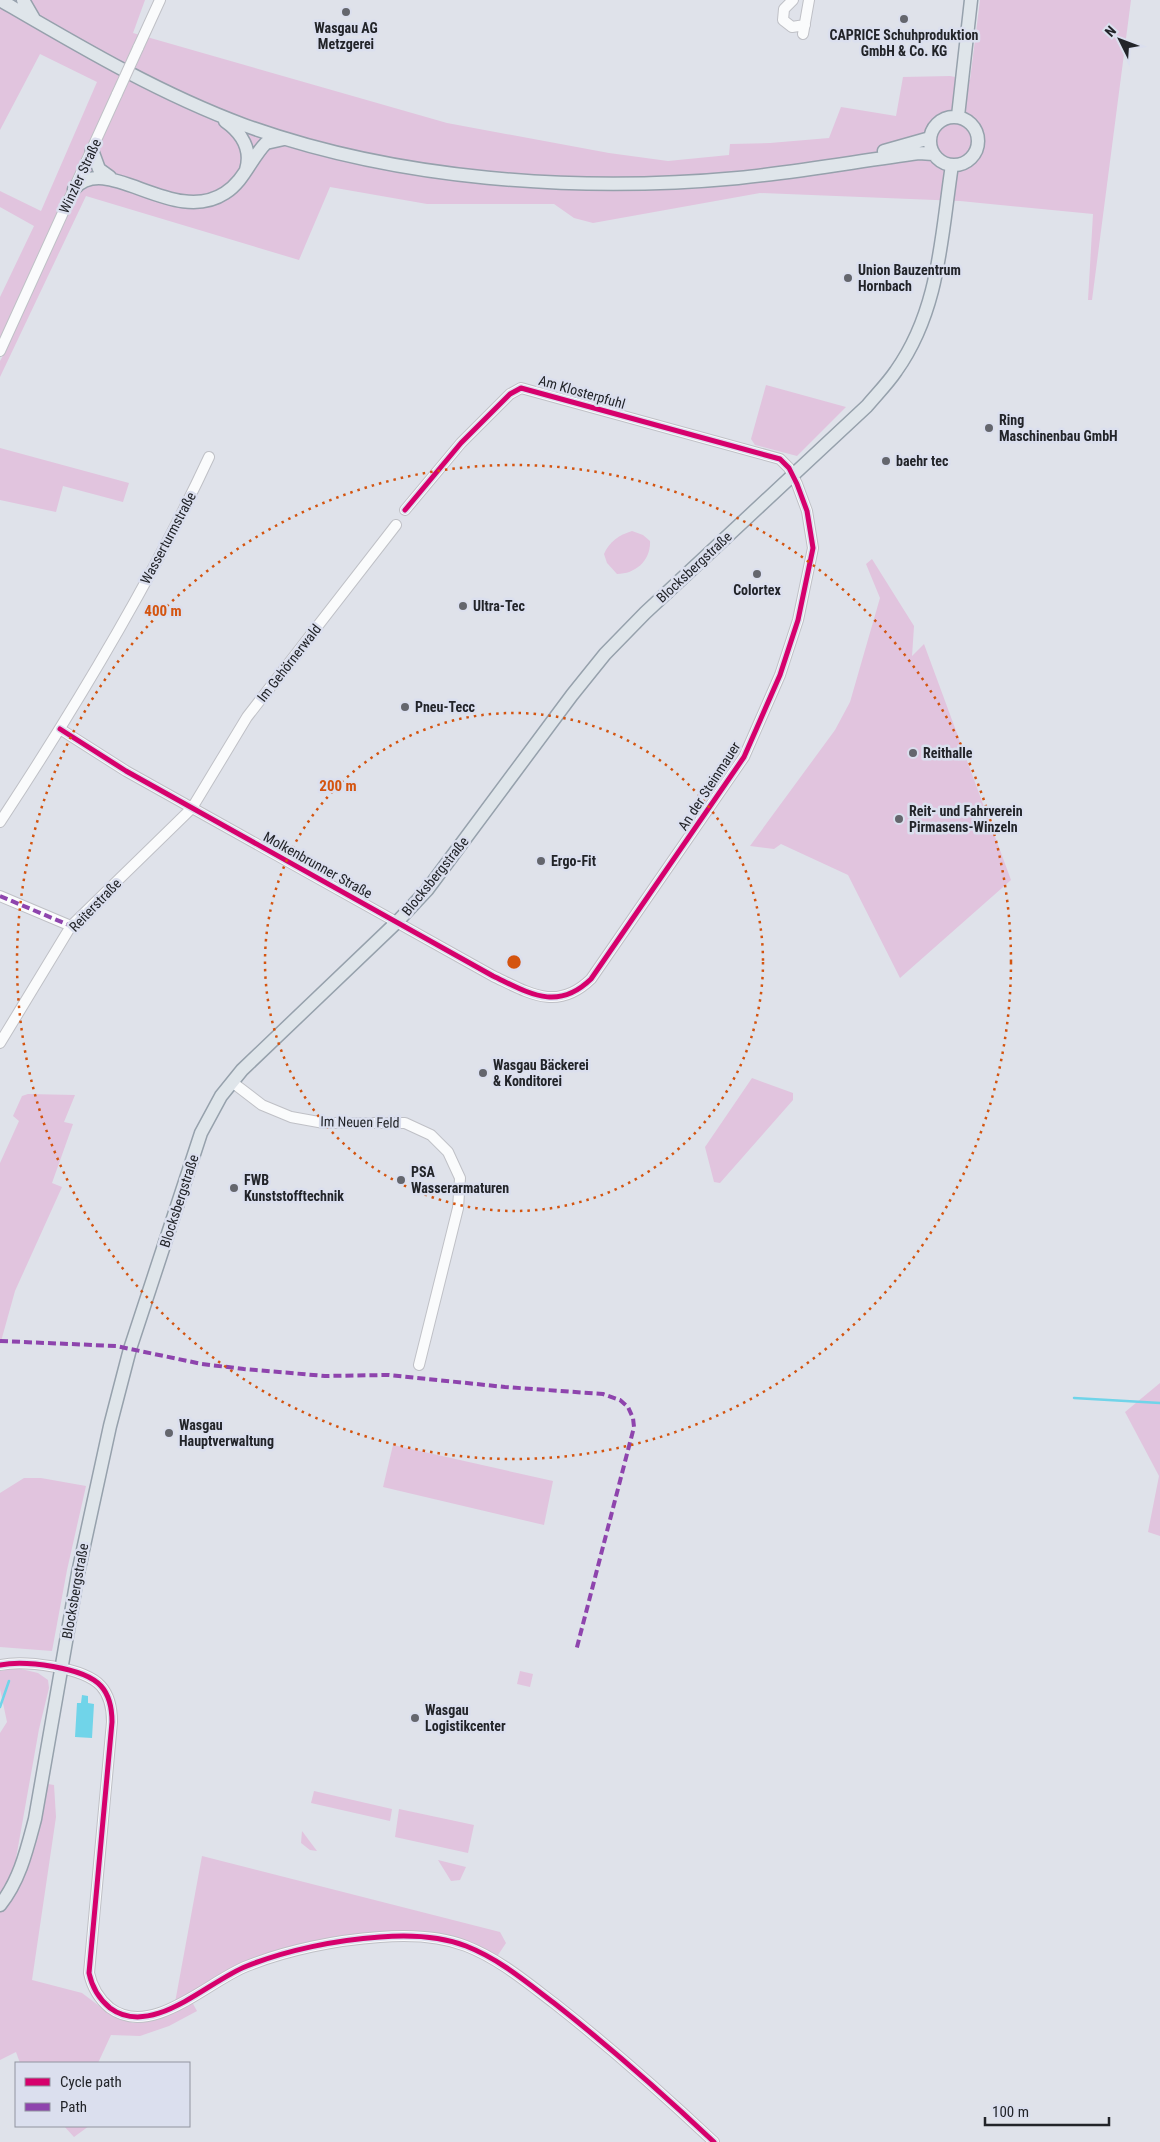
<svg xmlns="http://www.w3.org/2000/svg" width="1160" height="2142" viewBox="0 0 1160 2142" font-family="'Roboto Condensed',sans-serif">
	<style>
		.green { fill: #e1c4de }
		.water { fill: #70d4e9 }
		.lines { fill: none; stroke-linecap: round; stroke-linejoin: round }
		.stream { stroke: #70d4e9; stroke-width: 2.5 }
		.minor-casing { stroke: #bfc0c6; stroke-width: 12 }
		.major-casing { stroke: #96a1ac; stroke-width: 15 }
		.minor { stroke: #fafbfc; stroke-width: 10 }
		.major { stroke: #dfe5ea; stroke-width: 12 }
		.minor-bridge-casing { stroke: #bfc0c6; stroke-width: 12; stroke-linecap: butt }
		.minor-bridge { stroke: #fafbfc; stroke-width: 10 }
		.quiet { stroke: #8e44ad; stroke-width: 4; stroke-dasharray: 8 4; stroke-linecap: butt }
		.cycleway-casing { stroke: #dbdfee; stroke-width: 8 }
		.cycleway { stroke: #d6006c; stroke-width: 5 }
		.ring { fill: none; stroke: #d4540f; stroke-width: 2.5; stroke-dasharray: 2.5 5 }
		.poi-dot { fill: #64666d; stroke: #dbdfee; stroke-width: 2 }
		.labels { text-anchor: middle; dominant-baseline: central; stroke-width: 5; stroke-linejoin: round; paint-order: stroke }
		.poi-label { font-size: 14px; font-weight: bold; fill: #222429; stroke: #dbdfee; text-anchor: start }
		.street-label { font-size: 14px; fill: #222429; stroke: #dbdfee }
		.centre { fill: #d4540f; stroke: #dbdfee; stroke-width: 2.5 }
		.ring-label { font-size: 15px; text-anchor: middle; font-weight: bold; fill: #d4540f; stroke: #dbdfee; stroke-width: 5; stroke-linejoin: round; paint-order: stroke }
	</style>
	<rect width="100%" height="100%" fill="#dfe2ea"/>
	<path class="green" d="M0 0H145L133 33 447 123 609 153 668 161 729 155 730 144 770 143 829 138 841 107 896 116 903 77 950 76 970 80 980 0H1131L1092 300H1088L1093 214 960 201 760 193 593 223 574 218 554 204H427L330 187 299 260 86 196 0 377V361L5 352 0 350V297L34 226 0 207V191L41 211 97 82 40 54 0 130Z
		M766 385 846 407 797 456 755 445 751 439Z
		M0 448 129 483 123 502 63 486 56 512 0 500Z
		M632 531 643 535 650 541C651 560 636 574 617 574L607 563 604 554C609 542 619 535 632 531Z
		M872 559 914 626 912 656 924 644 1011 880 900 978 848 875 781 844 774 849 750 846 835 730 850 702 880 598 866 564Z
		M752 1078 793 1093V1100L720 1183 714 1182 705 1147Z
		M28 1094 75 1095 64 1122 73 1124 52 1183 62 1187 15 1291 0 1345V1163L19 1121 13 1116 22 1096Z
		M1160 1383V1536L1148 1532 1159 1476 1125 1412Z
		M393 1445 553 1481 544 1525 383 1487Z
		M24 1478H41L86 1486 67 1570 52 1651 0 1647V1493Z
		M17 1668 38 1673 48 1680 49 1688 39 1729 15 1864 40 1813 48 1784 54 1785 56 1817 32 1980 82 1993 110 2014 133 2023 160 2019 192 2002 197 2011 169 2026 140 2036 111 2035 98 2063H20L16 2052 0 2060V1733L7 1722 0 1689V1671Z
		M520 1671 533 1674 530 1687 517 1684Z
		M314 1791 392 1809 390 1821 311 1803Z
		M399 1809 474 1825 468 1853 395 1837Z
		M302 1831 317 1851 310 1850 301 1843Z
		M202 1856 500 1932 506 1943 496 1958 463 1945 380 1936 247 1966 174 2008Z
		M438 1860 466 1867 460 1880 451 1881Z
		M64 2126H89L74 2137Z"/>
	<path class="water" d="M82 1695 88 1696V1703L94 1704 92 1738 75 1737 77 1703H81Z"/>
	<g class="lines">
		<path class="stream" d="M1074 1398 1160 1403
			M0 1707 9 1681"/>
		<g class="minor-casing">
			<path id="minor" d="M793 0 784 9 783 20 792 27 805 25
				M803 34 809 0
				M138 48 160 0
				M0 351 117 94
				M60 729 126 771 493 976C529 993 557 1012 591 979L744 757 780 675 798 620 813 548 807 511 797 484 789 468 780 459 521 388 510 394 461 443 405 510
				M0 822C77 705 150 584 209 457
				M0 896 71 926
				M0 1043 71 926 192 808 247 717 396 525
				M232 1082 262 1105 291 1117 324 1123H405L431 1135 448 1152 460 1178 458 1208 419 1365
				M0 1665C24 1660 84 1667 101 1686 110 1696 112 1709 112 1722L89 1973C92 1987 99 1999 110 2008 152 2039 208 1981 247 1966 287 1950 336 1940 380 1937 406 1935 440 1936 466 1946 499 1959 525 1981 554 2003 610 2047 662 2093 714 2142"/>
		</g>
		<g class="major-casing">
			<path id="major" d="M0 0C79 46 158 93 244 125 396 180 577 193 738 178 798 172 859 161 919 153L933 154
				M23 0 34 19
				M958 116 971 0
				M930 141a24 24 0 1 1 48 0a24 24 0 1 1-48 0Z
				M225 121C242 133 252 150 246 170
				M92 150 99 169 110 177
				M884 151 930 138
				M74 189C106 151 173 227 225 193 244 181 251 158 266 143L284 139
				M0 1905C20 1880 27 1849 35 1819L78 1573 110 1426 130 1349 201 1133 221 1096 242 1070 398 921 427 890 572 695 605 654 645 613 867 406C877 394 888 383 896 371 940 309 941 236 952 165"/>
		</g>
		<use href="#minor" class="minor"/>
		<use href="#major" class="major"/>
		<g class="minor-bridge-casing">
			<path id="minor-bridge" d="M117 94 138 48"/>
		</g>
		<use href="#minor-bridge" class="minor-bridge"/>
		<path class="quiet" d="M0 896 71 926
			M0 1341 116 1346 202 1364 244 1369 325 1376 389 1375 505 1387 603 1394 620 1400 628 1407 633 1418 634 1427 576 1651"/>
		<g class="cycleway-casing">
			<path id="cycleway" d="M60 729 126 771 493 976C529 993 557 1012 591 979L744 757 780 675 798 620 813 548 807 511 797 484 789 468 780 459 521 388 510 394 461 443 405 510
				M0 1665C24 1660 84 1667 101 1686 110 1696 112 1709 112 1722L89 1973C92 1987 99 1999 110 2008 152 2039 208 1981 247 1966 287 1950 336 1940 380 1937 406 1935 440 1936 466 1946 499 1959 525 1981 554 2003 610 2047 662 2093 714 2142"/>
		</g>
		<use href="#cycleway" class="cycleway"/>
	</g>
	<g class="ring">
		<circle cx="514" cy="962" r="249"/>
		<circle cx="514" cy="962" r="497"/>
	</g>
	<g class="poi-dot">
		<circle cx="346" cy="12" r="5"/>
		<circle cx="904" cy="19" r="5"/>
		<circle cx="848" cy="278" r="5"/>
		<circle cx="989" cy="428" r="5"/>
		<circle cx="886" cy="461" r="5"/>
		<circle cx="757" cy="574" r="5"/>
		<circle cx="463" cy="606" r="5"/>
		<circle cx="405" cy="707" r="5"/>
		<circle cx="913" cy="753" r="5"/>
		<circle cx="899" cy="819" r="5"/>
		<circle cx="541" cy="861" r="5"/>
		<circle cx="483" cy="1073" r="5"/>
		<circle cx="401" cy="1180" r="5"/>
		<circle cx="234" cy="1188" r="5"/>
		<circle cx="169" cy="1433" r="5"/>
		<circle cx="415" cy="1718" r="5"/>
	</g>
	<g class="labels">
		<g class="poi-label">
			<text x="346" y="28" text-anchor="middle">Wasgau AG<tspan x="346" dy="16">Metzgerei</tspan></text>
			<text x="904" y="35" text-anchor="middle">CAPRICE Schuhproduktion<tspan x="904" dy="16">GmbH &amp; Co. KG</tspan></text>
			<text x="858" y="270">Union Bauzentrum<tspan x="858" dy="16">Hornbach</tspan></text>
			<text x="999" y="420">Ring<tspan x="999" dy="16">Maschinenbau GmbH</tspan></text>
			<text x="896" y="461">baehr tec</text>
			<text x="757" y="590" text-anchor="middle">Colortex</text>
			<text x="473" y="606">Ultra-Tec</text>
			<text x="415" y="707">Pneu-Tecc</text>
			<text x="923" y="753">Reithalle</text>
			<text x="909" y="811">Reit- und Fahrverein<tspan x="909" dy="16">Pirmasens-Winzeln</tspan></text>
			<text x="551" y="861">Ergo-Fit</text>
			<text x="493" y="1065">Wasgau Bäckerei<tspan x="493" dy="16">&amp; Konditorei</tspan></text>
			<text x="411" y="1172">PSA<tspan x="411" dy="16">Wasserarmaturen</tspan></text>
			<text x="244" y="1180">FWB<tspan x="244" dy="16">Kunststofftechnik</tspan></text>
			<text x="179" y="1425">Wasgau<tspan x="179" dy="16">Hauptverwaltung</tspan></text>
			<text x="425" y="1710">Wasgau<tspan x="425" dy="16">Logistikcenter</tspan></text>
		</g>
		<g class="street-label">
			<text transform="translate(80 176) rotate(-65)">Winzler Straße</text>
			<text transform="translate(582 392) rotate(16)">Am Klosterpfuhl</text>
			<text transform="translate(168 538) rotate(-62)">Wasserturmstraße</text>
			<text transform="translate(694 567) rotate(-43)">Blocksbergstraße</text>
			<text transform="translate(289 663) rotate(-52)">Im Gehörnerwald</text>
			<text transform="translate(709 786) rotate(-57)">An der Steinmauer</text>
			<text transform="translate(318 865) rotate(29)">Molkenbrunner Straße</text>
			<text transform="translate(435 876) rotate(-51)">Blocksbergstraße</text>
			<text transform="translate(95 905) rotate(-46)">Reiterstraße</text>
			<text transform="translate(360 1122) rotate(1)">Im Neuen Feld</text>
			<text transform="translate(179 1201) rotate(-72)">Blocksbergstraße</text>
			<text transform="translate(75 1591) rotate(-80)">Blocksbergstraße</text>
		</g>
	</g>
	<circle cx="514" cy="962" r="8" class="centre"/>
	<g class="ring-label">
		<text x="163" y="616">400 m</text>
		<text x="338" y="791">200 m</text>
	</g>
	<rect x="15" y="2062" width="175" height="65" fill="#dbdfee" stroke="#91949f"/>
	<rect x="25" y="2078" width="25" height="8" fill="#d6006c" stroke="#91949f"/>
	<text x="60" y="2087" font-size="15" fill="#222429">Cycle path</text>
	<rect x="25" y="2103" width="25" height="8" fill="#8e44ad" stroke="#91949f"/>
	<text x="60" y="2112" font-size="15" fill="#222429">Path</text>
	<g transform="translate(1120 40) rotate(312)" stroke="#dbdfee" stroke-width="4" paint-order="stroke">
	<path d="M0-4L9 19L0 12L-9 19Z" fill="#222429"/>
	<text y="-8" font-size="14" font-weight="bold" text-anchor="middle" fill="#222429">N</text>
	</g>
	<path d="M985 2117v8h124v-8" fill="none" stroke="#222429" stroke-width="2.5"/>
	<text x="992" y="2117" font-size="15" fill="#222429" stroke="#dbdfee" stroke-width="4" paint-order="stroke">100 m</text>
</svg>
